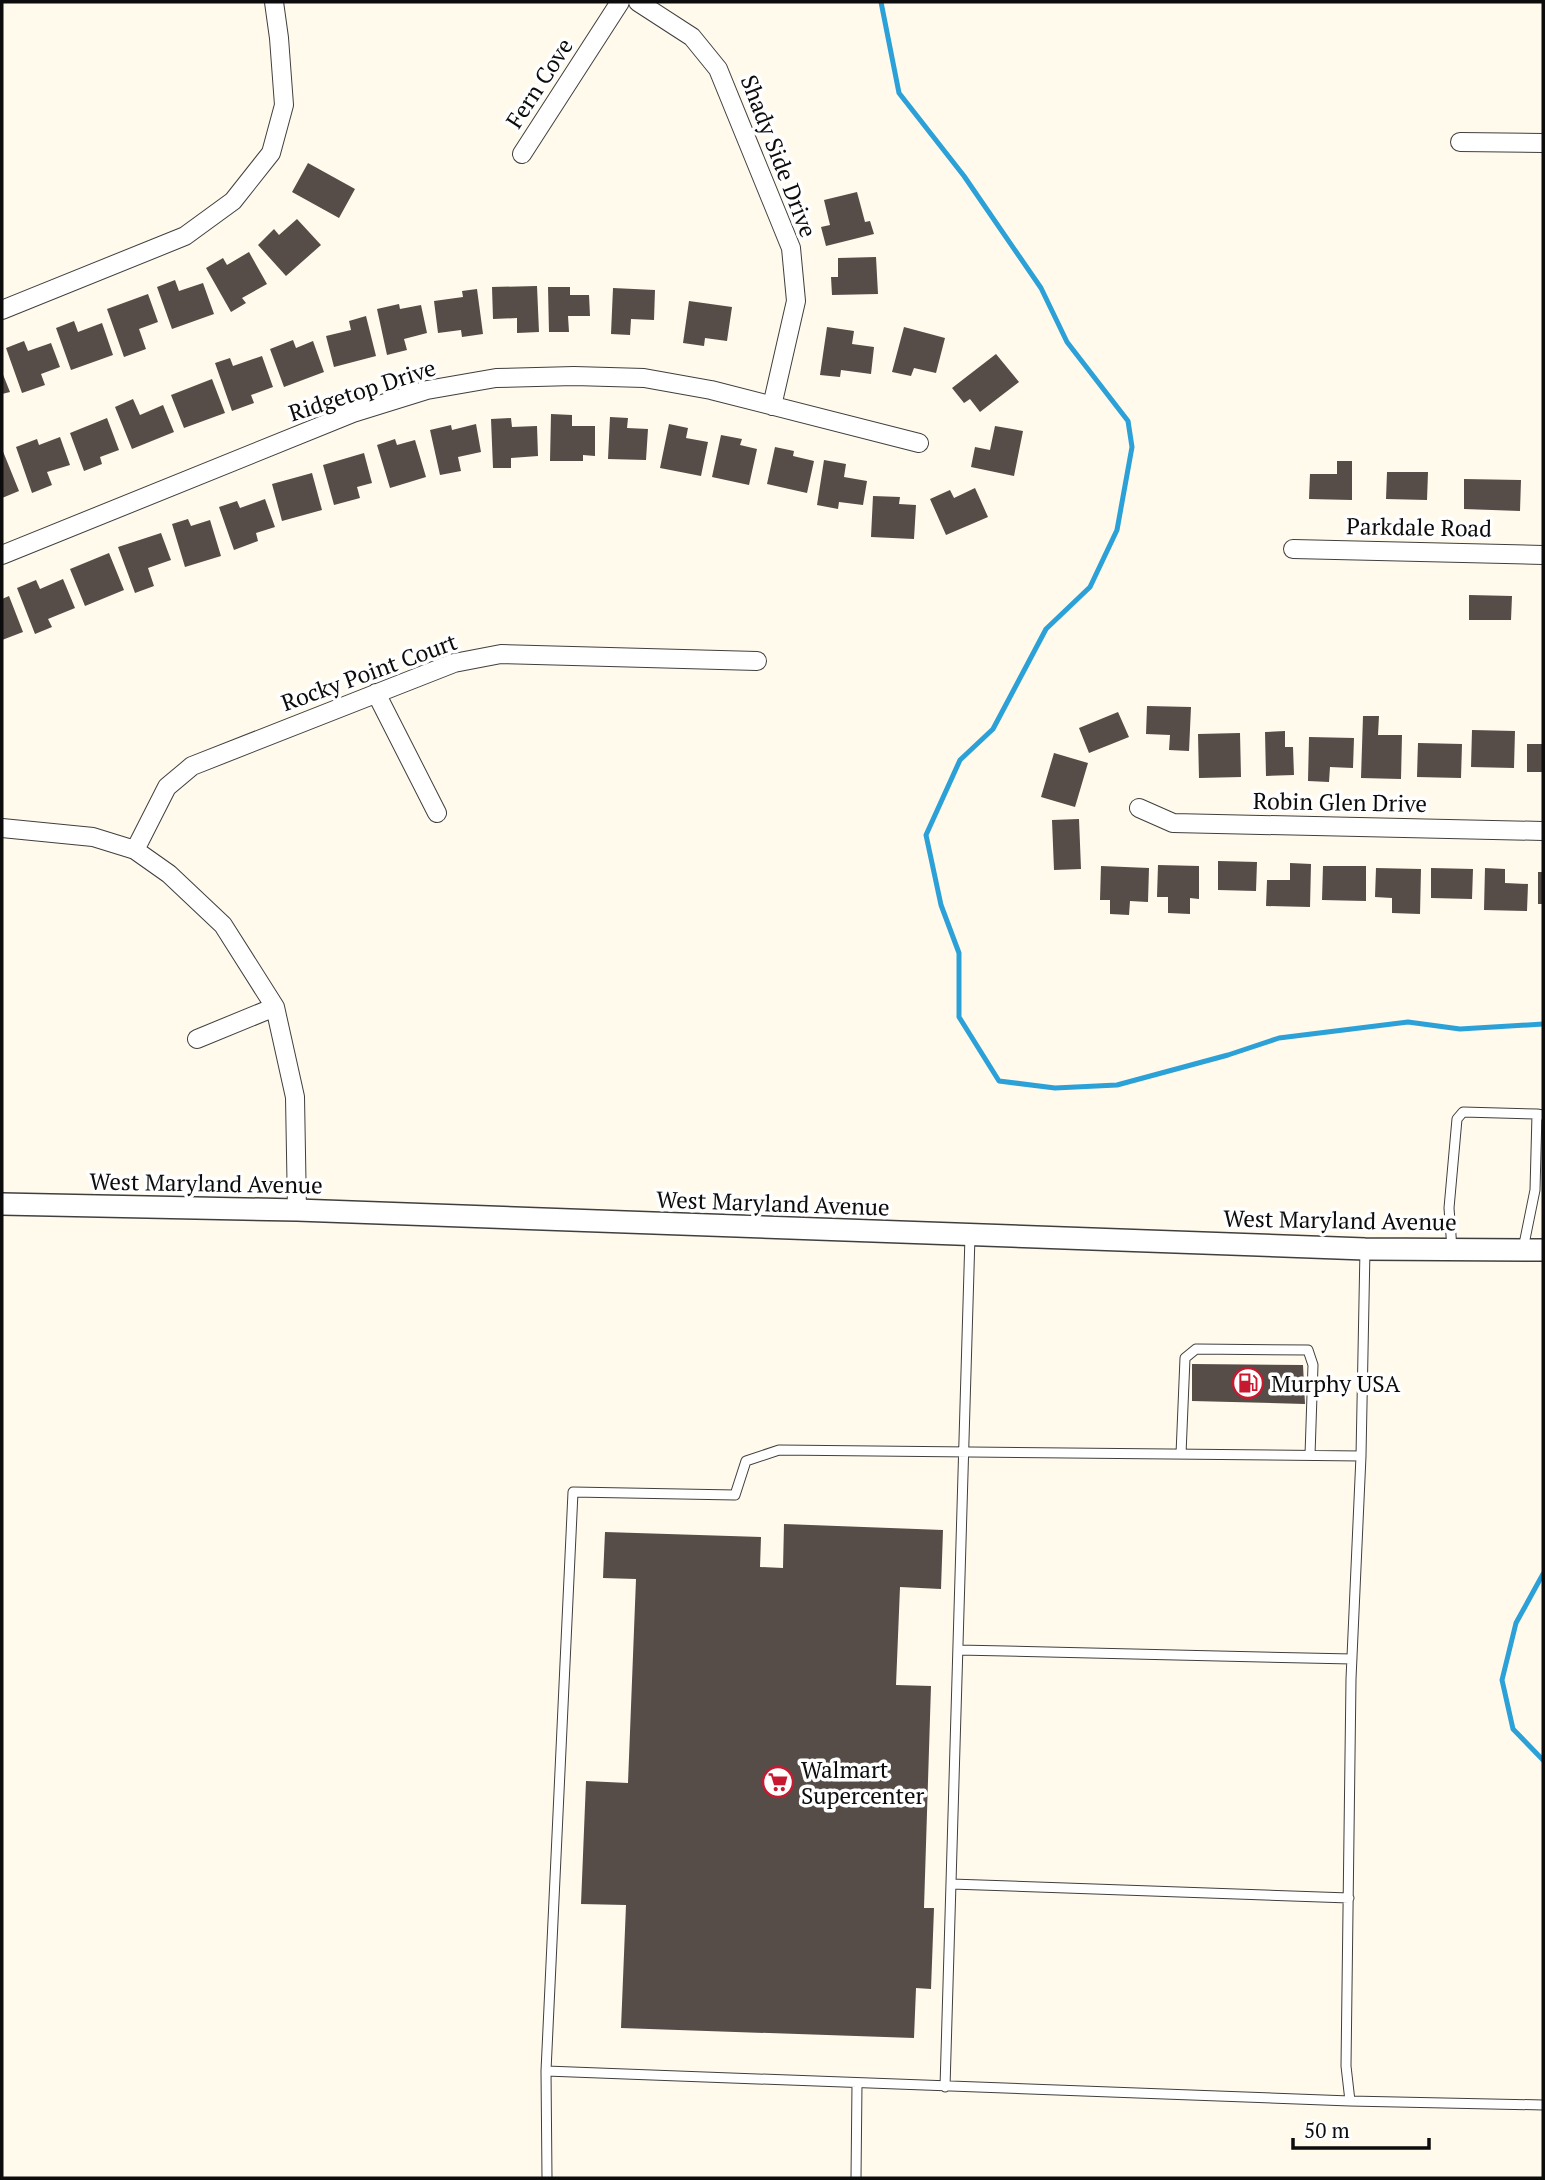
<svg xmlns="http://www.w3.org/2000/svg" width="1545" height="2180" viewBox="0 0 1545 2180" font-family="'PT Serif',serif">
	<style>
		.lines { fill: none; stroke-linecap: round; stroke-linejoin: round }
		.stream { stroke: #2ca1d8; stroke-width: 5 }
		.building { fill: #564c48 }
		.service-casing { stroke: #3f3f3f; stroke-width: 11 }
		.minor-casing { stroke: #3f3f3f; stroke-width: 20 }
		.tertiary-casing { stroke: #3f3f3f; stroke-width: 24 }
		.service { stroke: #fff; stroke-width: 9 }
		.minor { stroke: #fff; stroke-width: 18 }
		.tertiary { stroke: #fff; stroke-width: 21 }
		.labels { text-anchor: middle; dominant-baseline: central; stroke-width: 7; stroke-linejoin: round; paint-order: stroke }
		.street-label { font-size: 23px; fill: #0c0c0c; stroke: #fff }
		.poi-label { font-size: 23px; fill: #0c0c0c; stroke: #fff; text-anchor: start }
	</style>
	<rect width="100%" height="100%" fill="#fffaeb"/>
	<g class="lines">
		<path class="stream" d="M881 2 899 93 964 176 1041 288 1067 342 1128 421 1132 447 1117 530 1090 587 1046 629 993 729 960 760 926 835 941 905 959 953V1017L999 1081 1055 1088 1117 1085 1228 1055 1279 1038 1408 1022 1460 1029 1543 1024
			M1543 1574 1516 1623 1502 1680 1513 1729 1543 1760"/>
	</g>
	<path class="building" d="M308 163 355 189 339 218 292 192Z
		M857 192 865 222 870 221 874 234 826 246 821 227 830 225 824 200Z
		M297 219 321 245 286 276 258 245 274 229 279 235Z
		M249 252 267 284 242 298 246 303 231 312 206 268 223 258 227 265Z
		M876 257 878 294 832 295 831 277H838V258Z
		M175 280 179 291 203 283 214 314 172 329 157 287Z
		M537 286 539 332 517 333V318L493 319 492 287Z
		M548 287H570V295H589L590 316H568L569 332H549Z
		M613 288 655 290 654 320 631 319 630 335 611 334Z
		M477 289 483 334 462 337 461 330 438 333 434 301 463 297 462 291Z
		M148 294 158 322 139 329 146 349 124 357 107 309Z
		M689 301 732 307 727 341 705 338 704 346 683 343Z
		M399 304 400 309 421 305 427 333 404 339 407 350 387 355 377 309Z
		M366 316 376 356 334 367 326 336 351 330 349 321Z
		M74 321 78 332 102 323 113 355 71 370 56 328Z
		M827 327 854 331 852 344 874 347 871 374 841 370 840 377 820 375Z
		M904 327 945 338 936 373 914 368 911 376 892 372Z
		M293 340 296 348 313 341 324 372 284 387 270 349Z
		M24 341 28 351 51 343 60 367 41 374 45 385 22 393 6 348Z
		M996 354 1019 382 980 412 970 399 964 403 952 388Z
		M262 356 273 387 251 395 254 403 232 411 215 363 230 358 233 366Z
		M2 372 10 392 2 394Z
		M212 379 225 413 184 428 171 395Z
		M133 399 140 415 163 405 174 432 132 449 115 407Z
		M551 414 572 415V426H595V456L583 455V461H550Z
		M610 417 628 418 627 428 648 429 646 460 608 459Z
		M107 418 119 450 100 457 102 464 84 471 70 433Z
		M511 418 512 427 537 426 538 456 511 458V468H493L491 419Z
		M476 424 481 452 458 457 461 471 440 475 430 430 451 425 452 430Z
		M669 424 688 428 686 438 708 442 701 476 660 468Z
		M995 426 1023 431 1014 476 971 467 975 447 990 450Z
		M721 435 742 439 740 445 757 449 749 485 712 477Z
		M60 437 70 465 47 472 52 485 32 493 16 447 37 439 39 445Z
		M395 439 397 445 415 440 426 477 390 488 377 445Z
		M775 447 794 451 793 456 814 461 807 493 767 484Z
		M2 449 19 491 2 498Z
		M364 453 372 483 357 487 360 498 334 505 323 465Z
		M824 460 846 464 844 477 867 481 863 505 839 502 838 509 817 505Z
		M1337 461H1352V500L1309 499 1310 474H1337Z
		M1387 472H1428L1427 500 1386 499Z
		M312 473 322 510 282 521 272 484Z
		M1464 479 1521 480 1520 511 1464 509Z
		M975 488 988 517 946 535 930 499 950 490 954 498Z
		M873 496 900 497 899 504 916 505 914 539 871 537Z
		M265 499 275 527 256 533 258 541 234 550 219 507 237 501 240 508Z
		M188 519 191 526 210 520 221 556 185 567 172 524Z
		M161 533 171 560 148 568 154 586 135 593 118 547Z
		M109 553 124 590 85 606 70 569Z
		M63 579 75 608 48 619 52 627 35 634 17 588 36 580 40 589Z
		M1469 595 1512 596 1511 620H1469Z
		M9 596 23 632 2 640V599Z
		M1147 706 1191 707 1189 751 1169 750 1170 735 1146 734Z
		M1118 712 1129 737 1089 753 1079 728Z
		M1363 716H1379L1378 735H1402L1401 779 1361 778Z
		M1472 730 1515 731 1514 768 1471 767Z
		M1285 731V747H1293L1294 775 1266 776 1265 732Z
		M1240 733 1241 777 1199 778 1198 734Z
		M1309 737 1354 738 1353 768 1330 767 1329 782 1308 781Z
		M1418 743 1462 744 1461 778 1417 777Z
		M1527 744H1543V772H1527Z
		M1054 753 1088 763 1075 807 1041 797Z
		M1079 819 1081 869 1054 870 1052 820Z
		M1218 861 1257 862 1256 891 1218 890Z
		M1290 863 1311 864 1310 907 1266 906 1267 880H1290Z
		M1158 865 1199 866V899L1190 898V914L1168 913V897H1157Z
		M1101 866 1149 868 1148 902 1130 901 1129 915 1110 914V900H1100Z
		M1323 866H1366V901L1322 900Z
		M1376 868 1421 869 1420 914 1392 913V898L1375 897Z
		M1431 868 1473 869 1472 899 1431 898Z
		M1485 868 1505 869V883L1528 884 1527 911 1484 910Z
		M1538 872H1543V904H1538Z
		M1192 1364 1303 1365 1305 1404 1192 1401Z
		M784 1524 943 1530 941 1589 900 1587 896 1685 931 1686 924 1908H934L931 1989 916 1988 914 2038 621 2028 626 1905 581 1904 586 1781 628 1783 636 1579 603 1578 605 1532 761 1537 760 1567 783 1568Z"/>
	<g class="lines">
		<g class="service-casing">
			<path id="service" d="M1452 1249 1449 1208 1457 1119 1463 1112 1537 1114
				M1523 1249 1535 1190 1537 1114 1543 1115
				M1181 1454 1185 1358 1196 1349 1308 1350 1313 1365 1310 1455
				M1361 1456 779 1450 746 1461 735 1495 573 1492 546 2071 1350 2101 1543 2105
				M958 1650 1352 1659
				M951 1884 1349 1898
				M546 2071 547 2178
				M945 2087 970 1236
				M1350 2101 1346 2066 1351 1679 1361 1456 1365 1249
				M856 2178 857 2084"/>
		</g>
		<g class="minor-casing">
			<path id="minor" d="M638 2 692 37 718 69 791 248 796 301 772 406
				M1460 142 1543 143
				M522 154 620 2
				M2 310 185 236 233 201 271 153 284 105 279 38 274 2
				M1293 549 1543 555
				M2 555 353 413 427 390 496 378 574 376 644 378 711 390 919 443
				M376 693 437 813
				M1139 808 1173 823 1543 831
				M2 828 93 837 135 850 169 874 223 925 275 1007 295 1097 297 1210
				M135 850 167 787 192 766 454 663 501 654 757 661
				M197 1039 275 1007"/>
		</g>
		<g class="tertiary-casing">
			<path id="tertiary" d="M2 1204 297 1210 1365 1249 1543 1250"/>
		</g>
		<use href="#service" class="service"/>
		<use href="#minor" class="minor"/>
		<use href="#tertiary" class="tertiary"/>
	</g>
	<defs>
		<g id="fuel-ring" transform="scale(1.575)"><circle r="9.5" fill="#fff" stroke="#c7192f" stroke-width="1.5"/><path d="M-5.5-6h7V0h2V4h1.3V-2.5L3-4.5l.8-.8L6-3V5H2.5V1h-1V6h-7ZM-4.2-4.7v3.2H.2V-4.7Z" fill="#c7192f"/></g>
		<g id="supermarket-ring" transform="scale(1.575)"><circle r="9.5" fill="#fff" stroke="#c7192f" stroke-width="1.5"/><path d="M-6-5.5h2.5l.6 2H6L4.5 2H-2.5L-4.4-4H-6ZM-1.5 3.2a1.3 1.3 0 1 0 .1 0ZM3 3.2a1.3 1.3 0 1 0 .1 0Z" fill="#c7192f"/></g>
	</defs>
	<g fill-rule="evenodd">
		<use href="#fuel-ring" x="1248" y="1383"/>
		<use href="#supermarket-ring" x="778" y="1782"/>
	</g>
	<g class="labels">
		<g class="street-label">
			<text transform="translate(539 83) rotate(-57)">Fern Cove</text>
			<text transform="translate(779 156) rotate(69)">Shady Side Drive</text>
			<text transform="translate(362 390) rotate(-18)">Ridgetop Drive</text>
			<text transform="translate(1419 527) rotate(1)">Parkdale Road</text>
			<text transform="translate(369 672) rotate(-20)">Rocky Point Court</text>
			<text transform="translate(1340 802) rotate(1)">Robin Glen Drive</text>
			<text transform="translate(206 1183) rotate(1)">West Maryland Avenue</text>
			<text transform="translate(773 1203) rotate(2)">West Maryland Avenue</text>
			<text transform="translate(1340 1220) rotate(1)">West Maryland Avenue</text>
		</g>
		<g class="poi-label">
			<text x="1271" y="1383">Murphy USA</text>
			<text x="801" y="1769">Walmart<tspan x="801" dy="26">Supercenter</tspan></text>
		</g>
	</g>
	<rect width="1545" height="2180" fill="none" stroke="#0c0c0c" stroke-width="7"/>
	<path d="M1293 2138v10h136v-10" fill="none" stroke="#0c0c0c" stroke-width="3.5"/>
	<text x="1304" y="2138" font-size="21" fill="#0c0c0c" stroke="#ffffff" stroke-width="5" paint-order="stroke">50 m</text>
</svg>
